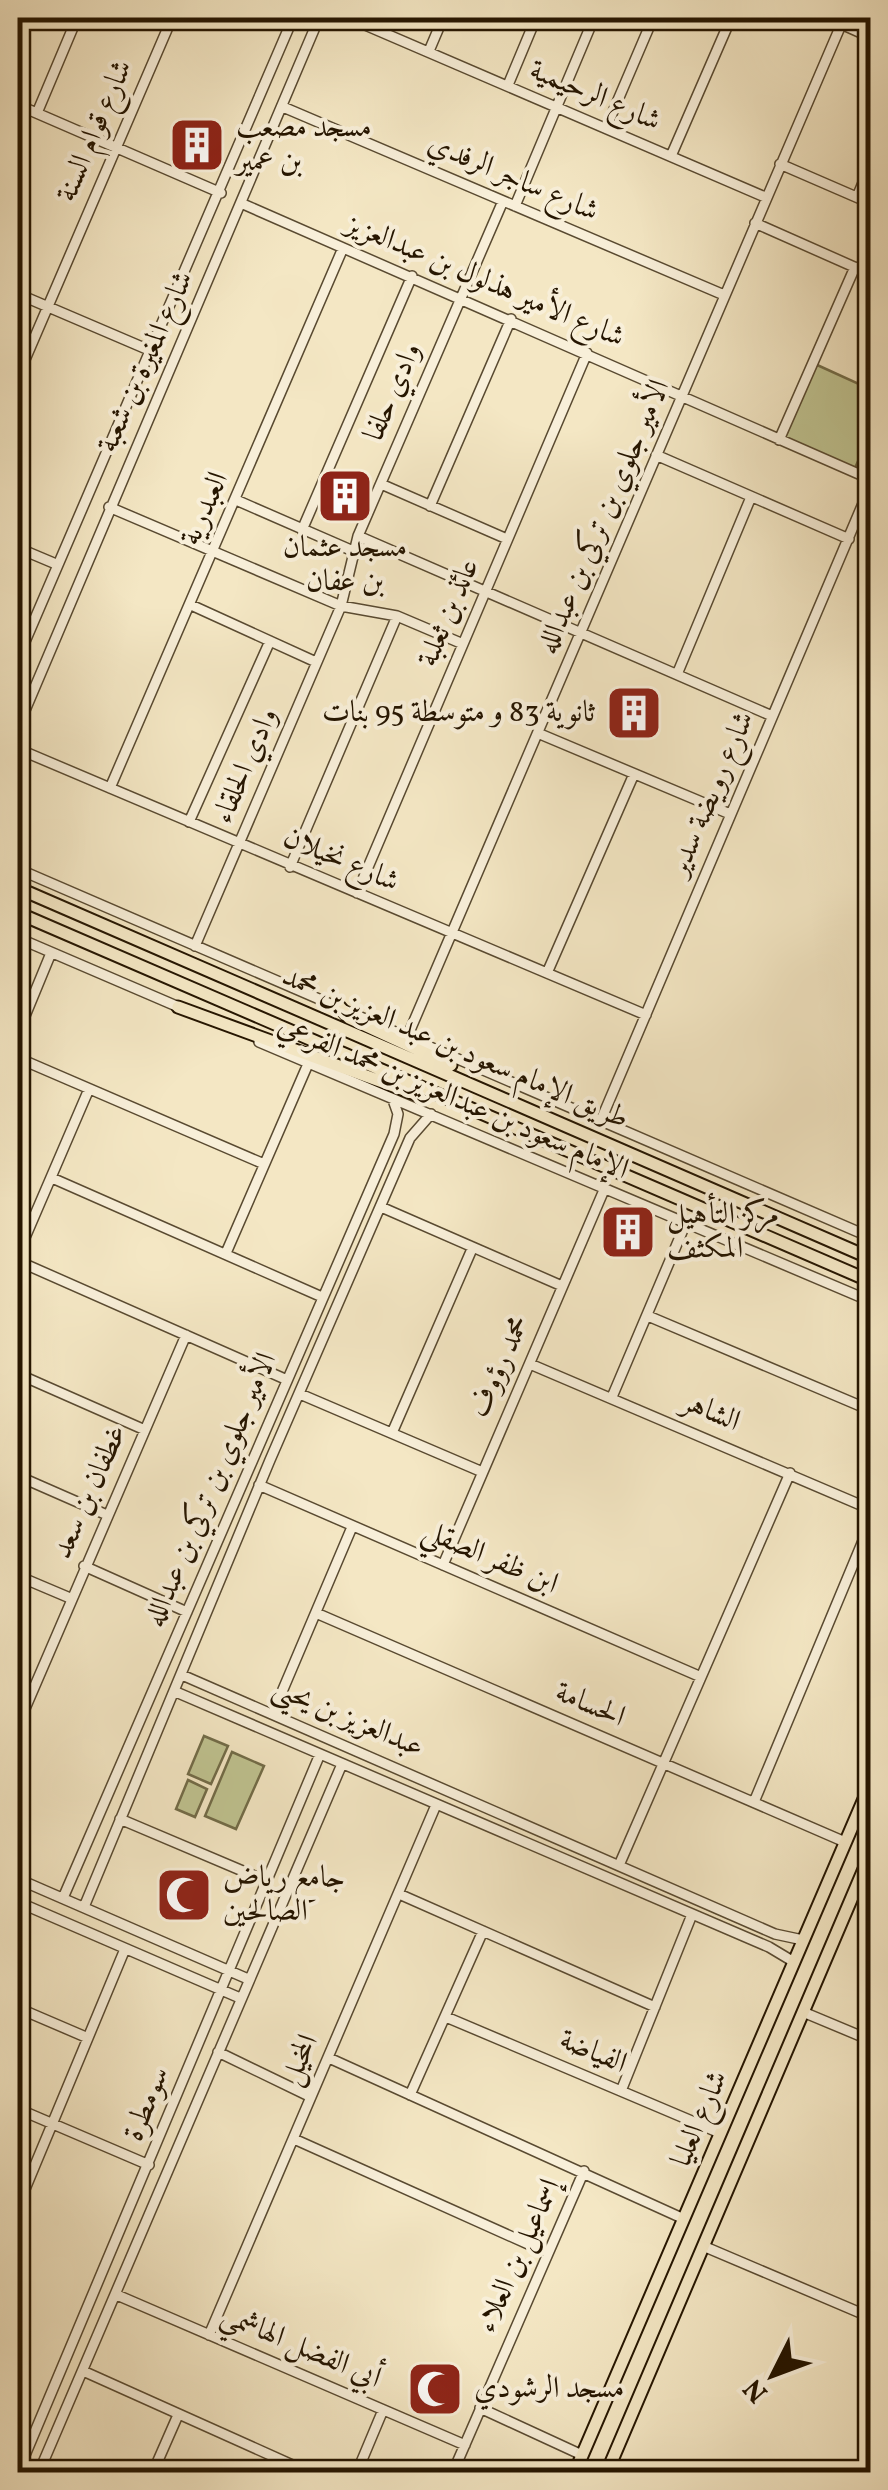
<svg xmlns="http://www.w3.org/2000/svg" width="888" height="2490" viewBox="0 0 888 2490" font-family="Vollkorn,Amiri,serif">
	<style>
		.green { fill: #c0c491; stroke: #726c48; stroke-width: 2.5 }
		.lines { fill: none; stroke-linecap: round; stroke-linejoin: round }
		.minor-casing { stroke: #594a31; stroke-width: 12 }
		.major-casing { stroke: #251500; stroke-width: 15 }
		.minor { stroke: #f8efd9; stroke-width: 9 }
		.major { stroke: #f4e7c4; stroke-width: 11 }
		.labels { text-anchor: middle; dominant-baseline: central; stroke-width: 8; stroke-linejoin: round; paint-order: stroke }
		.street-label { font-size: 30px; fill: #251500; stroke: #f8efd9 }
		.poi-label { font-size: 30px; fill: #251500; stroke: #f8efd9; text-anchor: start }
	</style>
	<rect width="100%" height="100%" fill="#f4e7c4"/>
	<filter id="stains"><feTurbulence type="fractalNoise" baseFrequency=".002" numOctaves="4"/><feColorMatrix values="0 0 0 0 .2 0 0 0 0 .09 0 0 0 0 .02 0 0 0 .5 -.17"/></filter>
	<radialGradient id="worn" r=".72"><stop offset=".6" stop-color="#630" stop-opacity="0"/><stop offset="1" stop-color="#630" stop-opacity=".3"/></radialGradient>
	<path class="green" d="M815 364 870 389V434L855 468 784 439Z
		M204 1736 228 1746 211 1784 188 1774Z
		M232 1752 264 1766 236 1829 205 1816Z
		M188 1780 207 1789 195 1817 176 1809Z"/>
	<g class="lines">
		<g class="minor-casing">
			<path id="minor" d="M349 18 765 197
				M841 24 870 37
				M429 51 443 18
				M508 85 536 18
				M18 105 221 193
				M283 107 724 295
				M37 113 77 18
				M606 128 653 18
				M671 156 731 18
				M780 164 870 203
				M857 197 870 166
				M243 204 870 479
				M515 206 594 18
				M755 223 870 274
				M18 294 149 350
				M18 376 172 18
				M779 440 855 267
				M656 455 849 539
				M381 484 507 539
				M236 500 353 551
				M430 506 511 319
				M109 507 341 606 397 616 463 644
				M302 530 412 276
				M358 536 772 716
				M18 548 56 564
				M191 605 316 662
				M18 658 293 18
				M678 672 751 497
				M18 727 319 18
				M540 734 730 814
				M18 749 646 1015
				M110 788 343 248
				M189 822 270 641
				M290 867 397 616
				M18 869 870 1237
				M357 893 587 353
				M18 938 181 1008
				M195 946 341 606 358 536 503 201
				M547 973 634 774
				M18 1033 51 953
				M408 1035 844 18
				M259 1042 870 1301
				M18 1058 264 1164
				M601 1120 870 487
				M52 1178 322 1297
				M381 1207 562 1286
				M226 1253 308 1064
				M18 1254 89 1089
				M18 1261 285 1379
				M648 1316 870 1410
				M530 1364 870 1509
				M18 1374 145 1430
				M300 1394 480 1471
				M612 1397 685 1225
				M392 1433 472 1249
				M18 1476 107 1515
				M259 1485 701 1677
				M443 1565 604 1190
				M84 1566 187 1612
				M18 1576 70 1598
				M316 1613 845 1842
				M182 1675 775 1934 803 1940
				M176 1692 769 1947 794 1962
				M273 1713 352 1527
				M18 1725 186 1335
				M754 1802 870 1524
				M120 1819 264 1880
				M620 1863 790 1473
				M18 1879 248 1979
				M399 1894 655 2007
				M63 1898 394 1134 398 1114 393 1100
				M18 1902 240 1998
				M84 1907 270 1460 410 1138 431 1114
				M18 2008 88 2038
				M803 2012 870 2040
				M446 2017 720 2133
				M218 2052 311 2097
				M329 2058 684 2219
				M621 2091 691 1917
				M410 2095 483 1931
				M18 2109 149 2165
				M294 2139 548 2253
				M18 2206 125 1949
				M703 2246 870 2317
				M117 2295 465 2445
				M209 2335 436 1805
				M83 2371 308 2472
				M480 2408 582 2455
				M18 2472 320 1754
				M39 2472 342 1764
				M153 2472 178 2415
				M357 2472 383 2410
				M453 2472 584 2171"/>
		</g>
		<g class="major-casing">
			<path id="major" d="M18 888 870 1258
				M18 913 870 1281
				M339 1006 349 1018 451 1065
				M178 1007 418 1095
				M575 2472 870 1785
				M607 2472 870 1855"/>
		</g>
		<use href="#minor" class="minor"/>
		<use href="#major" class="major"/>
	</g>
	<defs>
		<g id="building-square" transform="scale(2.875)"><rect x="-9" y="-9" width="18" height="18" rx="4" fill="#8f2418" stroke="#f8efd9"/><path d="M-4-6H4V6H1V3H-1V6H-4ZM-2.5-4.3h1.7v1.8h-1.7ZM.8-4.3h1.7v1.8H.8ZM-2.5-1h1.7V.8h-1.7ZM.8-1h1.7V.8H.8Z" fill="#fff"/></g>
		<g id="mosque-square" transform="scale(2.875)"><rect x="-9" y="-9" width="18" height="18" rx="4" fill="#8f2418" stroke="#f8efd9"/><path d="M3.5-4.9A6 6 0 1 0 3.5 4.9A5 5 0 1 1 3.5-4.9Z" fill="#fff"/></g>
	</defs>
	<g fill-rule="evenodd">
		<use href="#building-square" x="197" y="145"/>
		<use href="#building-square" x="345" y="496"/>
		<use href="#building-square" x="634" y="713"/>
		<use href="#building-square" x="628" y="1232"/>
		<use href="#mosque-square" x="184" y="1895"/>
		<use href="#mosque-square" x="435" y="2389"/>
	</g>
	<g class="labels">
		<g class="street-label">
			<text transform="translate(595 96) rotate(23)">شارع الرحيمية</text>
			<text transform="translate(95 131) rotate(-67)">شارع قوام السنة</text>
			<text transform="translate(513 178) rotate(23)">شارع ساجر الرفدي</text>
			<text transform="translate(485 281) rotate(23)">شارع الأمير هذلول بن عبدالعزيز</text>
			<text transform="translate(146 362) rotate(-66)">شارع المغيرة بن شعبة</text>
			<text transform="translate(393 392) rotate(-67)">وادي حلفا</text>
			<text transform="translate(205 509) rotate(-66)">العبدرية</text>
			<text transform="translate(604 517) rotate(-67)">الأمير جلوي بن تركي بن عبدالله</text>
			<text transform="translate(449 613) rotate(-67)">عائذ بن ثعلبة</text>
			<text transform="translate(246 766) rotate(-67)">وادي الحلقاء</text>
			<text transform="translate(712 794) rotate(-67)">شارع رويضة سدير</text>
			<text transform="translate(341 860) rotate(23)">شارع نخيلان</text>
			<text transform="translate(455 1048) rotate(23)">طريق الإمام سعود بن عبد العزيز بن محمد</text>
			<text transform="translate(453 1098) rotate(23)">الإمام سعود بن عبدالعزيز بن محمد الفرعي</text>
			<text transform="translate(500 1367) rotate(-66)">محمد رؤوف</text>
			<text transform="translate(711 1412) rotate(23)">الشاهر</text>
			<text transform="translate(211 1490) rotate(-67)">الأمير جلوي بن تركي بن عبدالله</text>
			<text transform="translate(90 1492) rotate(-66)">غطفان بن سعد</text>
			<text transform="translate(490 1558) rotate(23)">ابن ظفر الصقلي</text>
			<text transform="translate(590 1705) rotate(23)">الحسامة</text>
			<text transform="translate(348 1718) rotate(23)">عبدالعزيز بن يحيى</text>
			<text transform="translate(593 2052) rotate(23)">الفياضة</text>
			<text transform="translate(300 2060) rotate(-66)">المخيل</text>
			<text transform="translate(147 2104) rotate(-68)">سومطرة</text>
			<text transform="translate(700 2119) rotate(-67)">شارع العليا</text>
			<text transform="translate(519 2256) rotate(-66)">إسماعيل بن العلاء</text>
			<text transform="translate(301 2347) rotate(23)">أبي الفضل الهاشمي</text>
		</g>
		<g class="poi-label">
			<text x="236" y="128">مسجد مصعب<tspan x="236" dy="34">بن عمير</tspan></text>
			<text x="345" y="548" text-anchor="middle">مسجد عثمان<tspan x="345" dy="34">بن عفان</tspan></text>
			<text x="595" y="713" text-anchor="end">ثانوية 83 و متوسطة 95 بنات</text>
			<text x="667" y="1215">مركز التأهيل<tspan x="667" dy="34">المكثف</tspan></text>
			<text x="223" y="1878">جامع رياض<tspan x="223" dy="34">الصالحين</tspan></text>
			<text x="474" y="2389">مسجد الرشودي</text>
		</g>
	</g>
	<rect width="888" height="2490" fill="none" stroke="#f4e7c4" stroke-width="60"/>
	<rect x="20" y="20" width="848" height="2450" fill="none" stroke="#251500" stroke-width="5"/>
	<rect x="30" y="30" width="828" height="2430" fill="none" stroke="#251500" stroke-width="2.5"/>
	<g transform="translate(773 2375) rotate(228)" stroke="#f8efd9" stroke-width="8" paint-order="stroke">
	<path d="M0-8L18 38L0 25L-18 38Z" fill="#251500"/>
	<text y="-15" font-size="28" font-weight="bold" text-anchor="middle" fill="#251500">N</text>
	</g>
	<rect width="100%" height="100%" filter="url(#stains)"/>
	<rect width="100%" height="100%" fill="url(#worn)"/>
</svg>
